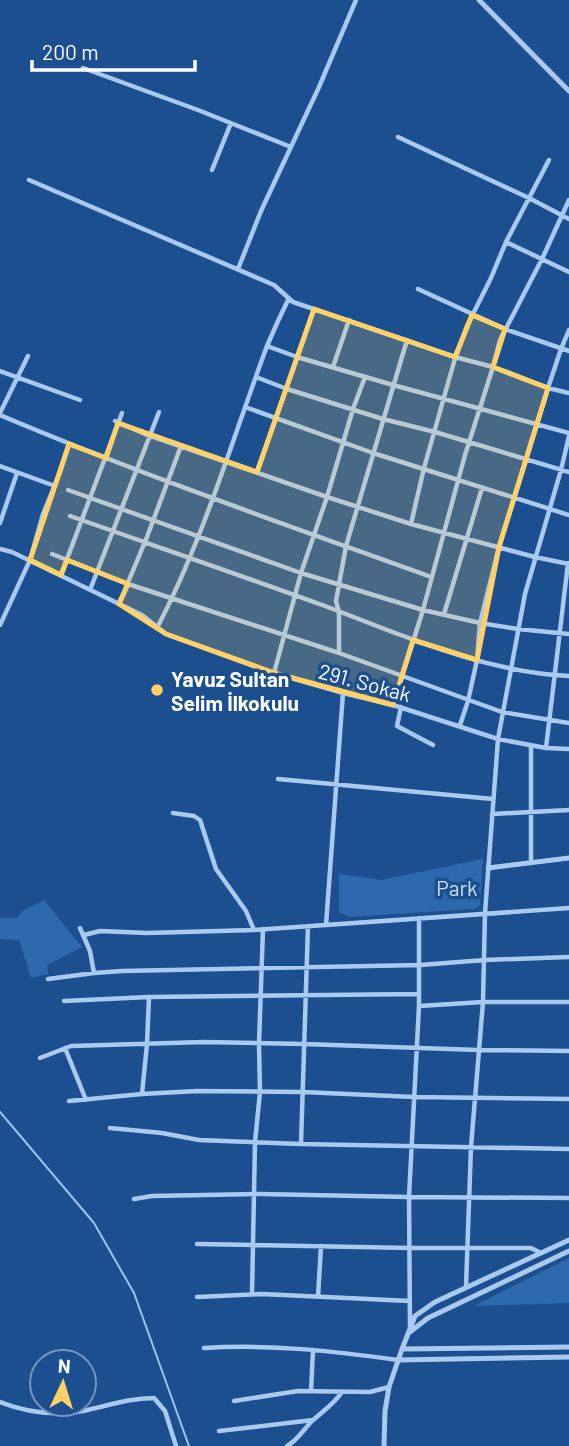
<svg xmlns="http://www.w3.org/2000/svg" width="569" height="1446" viewBox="0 0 569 1446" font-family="Barlow,sans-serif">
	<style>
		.green { fill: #2e69ad }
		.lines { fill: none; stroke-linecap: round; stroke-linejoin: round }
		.stream { stroke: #9cc4f0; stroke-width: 2 }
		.minor { stroke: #a9c9ee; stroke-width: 4.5 }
		.tertiary { stroke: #a9c9ee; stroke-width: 5 }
		.marked { fill: #ffd166; fill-opacity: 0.2; stroke: #ffd166; stroke-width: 5; stroke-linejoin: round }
		.poi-dot { fill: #ffd166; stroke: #1b4f8f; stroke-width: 2.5 }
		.labels { text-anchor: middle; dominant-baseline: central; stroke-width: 7; stroke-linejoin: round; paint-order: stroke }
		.poi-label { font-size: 21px; font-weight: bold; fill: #fff; stroke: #1b4f8f; text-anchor: start }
		.street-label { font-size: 21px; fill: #fff; stroke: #1b4f8f }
		.park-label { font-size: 21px; fill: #cfe3fa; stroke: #1b4f8f }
	</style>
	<rect width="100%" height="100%" fill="#1b4f8f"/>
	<path class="green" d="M483 859 480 905 474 909 349 917 339 912V874L381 880Z
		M44 900 82 947 47 965 48 974 31 978 19 940 0 939V918H17L22 911Z
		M569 1258V1303L474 1306Z"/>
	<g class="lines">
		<path class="stream" d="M0 1112 94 1223 134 1293 189 1446"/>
		<path class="minor" d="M83 68 198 110 291 147
			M398 137 529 198 569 219
			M212 170 231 123
			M29 180 274 285 293 302 455 357 493 367 548 388 569 393
			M506 242 569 272
			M238 269 261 211 319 87 356 0
			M418 289 505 329 569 351
			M267 346 297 357 393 385 569 433
			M333 367 349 320
			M0 371 80 400
			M256 377 287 389 383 419 435 432 569 472
			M245 407 373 453 569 515
			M0 413 28 356
			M0 415C142 475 287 525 431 577
			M115 421 145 434 327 497 411 524 535 557 569 564
			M0 466 55 486
			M257 472 314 309
			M68 490 301 573 423 610 480 623 518 629 569 634
			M70 516C155 546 240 575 325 606 404 636 484 672 569 676
			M0 523 17 473
			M411 524 424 468 454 362 467 326 491 278 506 242 549 160
			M0 549 12 552 142 615 166 634 274 673 343 693 393 705 498 739 546 748 569 749
			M52 554 128 584 339 653 502 712 569 723
			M61 575 122 413
			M90 590 159 412
			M119 604 147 537 181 446
			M444 614 482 488
			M0 625 30 560 43 514 59 475 69 444
			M157 628C204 538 232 440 267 346L278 321 289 298
			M339 653V612L336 601 346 546 407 340
			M274 673 301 573 327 497 353 409 365 377
			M393 705 423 610 465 455 493 367 500 340 542 259 569 200
			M401 707 397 726 433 745
			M460 725 468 701 477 660 480 623 499 547 548 388 561 349 569 330
			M531 745V863
			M546 748 568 563
			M278 779 493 799
			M173 813 194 816 200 820 216 869 246 911 254 930
			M492 814 569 810
			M326 925 343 693
			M80 928 90 951 94 973
			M84 935 100 931 147 933 254 930 569 908
			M48 979 94 973 122 971 420 965 485 960 569 957
			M64 1001 149 997 419 994
			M419 1006 483 1002H569
			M65 1048 86 1100
			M40 1058 71 1046 204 1042 304 1044 478 1050 569 1051
			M142 1094 147 1044 149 997
			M69 1101 142 1094 197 1091 303 1092 414 1097 569 1099
			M110 1128 162 1133 199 1140 301 1144 569 1149
			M301 1144 308 926
			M134 1199 152 1196 260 1194 409 1197 569 1198
			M197 1244 409 1248H531L541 1253
			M466 1287 471 1147 483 1002 485 913 498 739 525 594 561 470 569 436
			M252 1294 255 1142 260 1092 259 1044 263 929
			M197 1297 262 1294 410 1301
			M318 1297 321 1246
			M410 1328 409 1197 419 1006V918
			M204 1348C269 1344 334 1351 398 1360
			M311 1391 313 1350
			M234 1401 298 1391 370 1392 389 1387
			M0 1402C26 1412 55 1416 83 1411 107 1406 129 1398 154 1398L165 1411 176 1446
			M219 1431 313 1420
			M287 1446C297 1441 304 1429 312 1421 323 1411 334 1404 342 1392"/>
		<path class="tertiary" d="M479 0 569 91
			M488 868 569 858
			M410 1332 428 1318 569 1251
			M402 1349 569 1347
			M398 1360 569 1357
			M384 1446 385 1411 389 1387 402 1349 415 1316 435 1302 569 1240"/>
	</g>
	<path class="marked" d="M314 309 455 357 472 315 505 329 493 367 548 388 499 547 477 660 413 640 393 705 274 673 166 634 119 604 128 584 67 560 61 575 30 560 69 444 106 458 118 423 257 472Z"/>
	<circle class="poi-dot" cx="157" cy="690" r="7"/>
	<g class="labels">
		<g class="poi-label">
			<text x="171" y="678">Yavuz Sultan<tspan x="171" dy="24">Selim İlkokulu</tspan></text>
		</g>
		<g class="street-label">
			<text transform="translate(365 682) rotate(15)">291. Sokak</text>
		</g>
		<g class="park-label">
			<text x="457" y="887">Park</text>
		</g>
	</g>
	<g transform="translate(63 1383) rotate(4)"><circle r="33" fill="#1b4f8f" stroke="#7695bc" stroke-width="2"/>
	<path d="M0-5L12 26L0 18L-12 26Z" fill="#ffd166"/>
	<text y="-10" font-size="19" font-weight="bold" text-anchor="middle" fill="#ffffff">N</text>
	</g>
	<path d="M32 60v10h163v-10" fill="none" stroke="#ffffff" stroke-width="3.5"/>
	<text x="42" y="60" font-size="21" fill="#ffffff" stroke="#1b4f8f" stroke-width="5" paint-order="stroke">200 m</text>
</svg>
